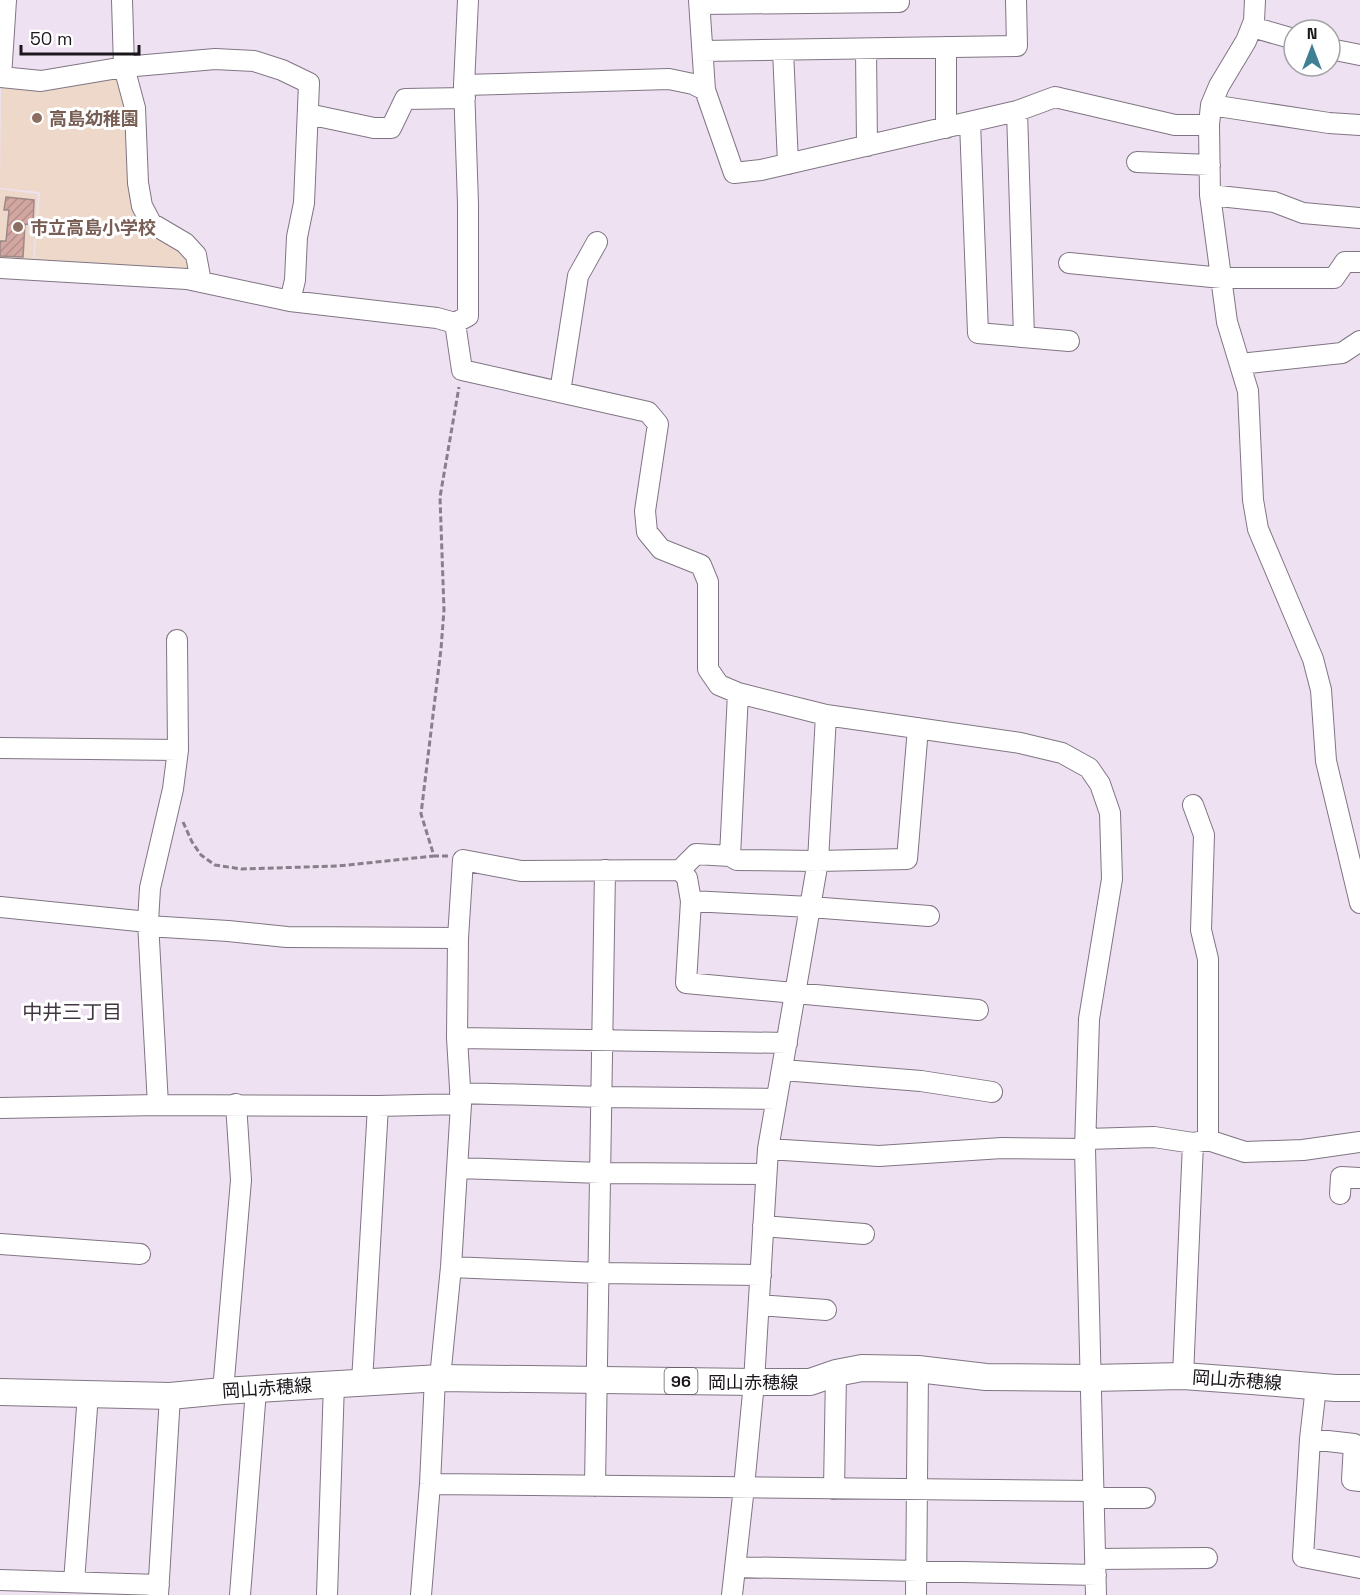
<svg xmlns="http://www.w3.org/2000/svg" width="1360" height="1595" viewBox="0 0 1360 1595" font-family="'Space Grotesk','Noto Sans JP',sans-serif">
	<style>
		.education { fill: #edd8ca }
		.building { fill: url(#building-hatch); stroke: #9d8986; stroke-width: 1.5 }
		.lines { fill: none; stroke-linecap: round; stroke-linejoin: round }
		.minor-casing { stroke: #807583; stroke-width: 22 }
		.major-casing { stroke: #807583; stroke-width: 28 }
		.path { stroke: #877f89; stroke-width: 3; stroke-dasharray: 6 3; stroke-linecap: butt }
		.minor { stroke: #fff; stroke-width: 20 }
		.major { stroke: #fff; stroke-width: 26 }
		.education-dot { fill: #8d6e63; stroke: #fff; stroke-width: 2 }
		.labels { text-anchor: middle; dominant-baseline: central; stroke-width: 6; stroke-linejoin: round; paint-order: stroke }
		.shield { fill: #fff; stroke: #5f5c5f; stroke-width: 1.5 }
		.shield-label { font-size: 16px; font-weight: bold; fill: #1a161b }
		.education-label { font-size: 18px; font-weight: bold; fill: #785e54; stroke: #fff; text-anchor: start }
		.street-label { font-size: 18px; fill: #1a161b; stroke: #fff }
		.neighbourhood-label { font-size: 20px; fill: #413743; stroke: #fff }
	</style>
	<defs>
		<pattern id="building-hatch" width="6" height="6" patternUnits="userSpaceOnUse" patternTransform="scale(1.5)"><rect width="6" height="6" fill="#d2a6a1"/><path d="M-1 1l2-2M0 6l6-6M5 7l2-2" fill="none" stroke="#b48e8a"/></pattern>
	</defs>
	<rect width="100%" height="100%" fill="#eee2f2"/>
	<path class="education" d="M117 74 127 99 139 220 180 245 196 268 186 272 34 263 40 192 0 188 1 83Z
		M0 189 38 194 33 262 0 261Z"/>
	<path class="building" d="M6 197 34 200 33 225 25 224 23 257 0 256V241H6L9 210H4Z"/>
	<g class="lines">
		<g class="minor-casing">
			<path id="minor" d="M6 0 1 77 41 81 124 67 215 59 254 61 282 70 309 83 304 203 297 237 295 280 290 301
				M122 0 124 67 135 108 138 183 142 206 151 223 185 243 196 255 201 282
				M699 0 705 90 734 173 761 170 1017 111 1055 97 1175 125H1209
				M1255 0 1254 21 1246 41 1219 86 1211 105 1209 125 1210 195 1227 322 1248 391 1253 500 1258 529 1313 659 1321 690 1326 761 1360 903
				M700 4 899 2
				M1252 27 1294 39
				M946 47V128
				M866 49 867 146
				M1330 49 1360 55
				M783 50 788 164
				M703 51 1017 46 1016 0
				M464 85 669 79 693 84 705 90
				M1211 105 1329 123 1360 125
				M1017 111 1024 337
				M308 114 374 128H391L405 99 465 98
				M970 122 978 333 1069 341
				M1137 162 1210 165
				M1210 195 1274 202 1303 213 1360 218
				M1069 263 1222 278H1334L1345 262H1360
				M0 268 187 279 290 301 437 318 455 323 468 316V204L464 85 468 0
				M455 323 462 370 648 412 658 424 645 511 647 532 661 549 701 565 708 582V669L719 685 738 693 826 715 1020 743 1062 753 1089 768 1100 784 1110 813 1112 879 1089 1019 1085 1149 1096 1595
				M1240 364 1342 353 1360 341
				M560 392 578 276 597 242
				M0 748 178 750
				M1193 805 1204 835 1201 930 1208 959V1140
				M730 856 737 860 818 861 907 859 918 728
				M680 870 696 854 730 856 738 693
				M691 901 686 983 978 1010
				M0 907 148 922
				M148 926 228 931 287 937 458 938
				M457 1038 787 1043
				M783 1070 921 1081 992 1092
				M460 1093 602 1097 776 1099
				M158 1105 148 922 150 888 173 789 178 750 177 640
				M0 1108 158 1105 378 1106 461 1104
				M1086 1139 1154 1137 1193 1143 1208 1140 1245 1152 1303 1150 1360 1142
				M768 1149 879 1156 1002 1148 1085 1149
				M457 1168 601 1173 766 1174
				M1340 1194 1341 1177 1360 1178
				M763 1226 864 1234
				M0 1244 140 1254
				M451 1267 599 1273 761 1275
				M759 1305 826 1310
				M1183 1376 1193 1143
				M440 1378 451 1267 461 1104 457 1038 458 938 463 860 521 871 680 870 687 878 691 901 810 907 929 916
				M362 1382 378 1106
				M1316 1387 1310 1439 1303 1557 1360 1568
				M223 1391 241 1180 236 1104
				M1310 1439 1354 1444 1352 1480 1360 1481
				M430 1484 1094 1491
				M595 1486 605 870
				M834 1489 836 1373
				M1094 1498H1145
				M1095 1559 1207 1558
				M735 1567 1096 1575
				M0 1580 159 1585
				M74 1582 88 1394
				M158 1595 170 1396
				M240 1595 256 1390
				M327 1595 334 1383
				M421 1595 430 1484 435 1378
				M732 1595 744 1487 754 1382 768 1149 818 861 826 715
				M916 1595 918 1369"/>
		</g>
		<g class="major-casing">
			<path id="major" d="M0 1392 170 1396 223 1391 440 1378 754 1382H810L836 1373 862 1368 918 1369 986 1377 1091 1378 1183 1376 1252 1381 1335 1388H1360"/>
		</g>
		<path class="path" d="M183 822 192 842 201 855 215 865 241 869 338 866 434 856
			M448 856H434L421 814 441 649 444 610 440 497 459 387"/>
		<use href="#minor" class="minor"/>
		<use href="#major" class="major"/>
	</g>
	<g class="education-dot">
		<circle cx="37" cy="118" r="6"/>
		<circle cx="18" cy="227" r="6"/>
	</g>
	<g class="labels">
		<rect class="shield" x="664.5" y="1368" width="33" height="26" rx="4.5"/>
		<g class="shield-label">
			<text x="681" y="1381">96</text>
		</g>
		<g class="education-label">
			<text x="49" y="118">高島幼稚園</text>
			<text x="30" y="227">市立高島小学校</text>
		</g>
		<g class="street-label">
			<text transform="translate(1237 1380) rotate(4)">岡山赤穂線</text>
			<text x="753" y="1382">岡山赤穂線</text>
			<text transform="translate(267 1388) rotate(-4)">岡山赤穂線</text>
		</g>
		<g class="neighbourhood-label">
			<text x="72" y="1012">中井三丁目</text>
		</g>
	</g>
	<g transform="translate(1312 48)"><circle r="28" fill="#ffffff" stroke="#a3a2a4" stroke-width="1.5"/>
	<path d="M0-4.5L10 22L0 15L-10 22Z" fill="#3f7e93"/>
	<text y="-9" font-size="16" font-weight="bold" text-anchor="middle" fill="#1a161b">N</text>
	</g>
	<path d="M21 45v9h118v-9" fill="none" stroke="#1a161b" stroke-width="3"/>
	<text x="30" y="45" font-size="18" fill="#1a161b" stroke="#ffffff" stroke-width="4.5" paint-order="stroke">50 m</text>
</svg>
